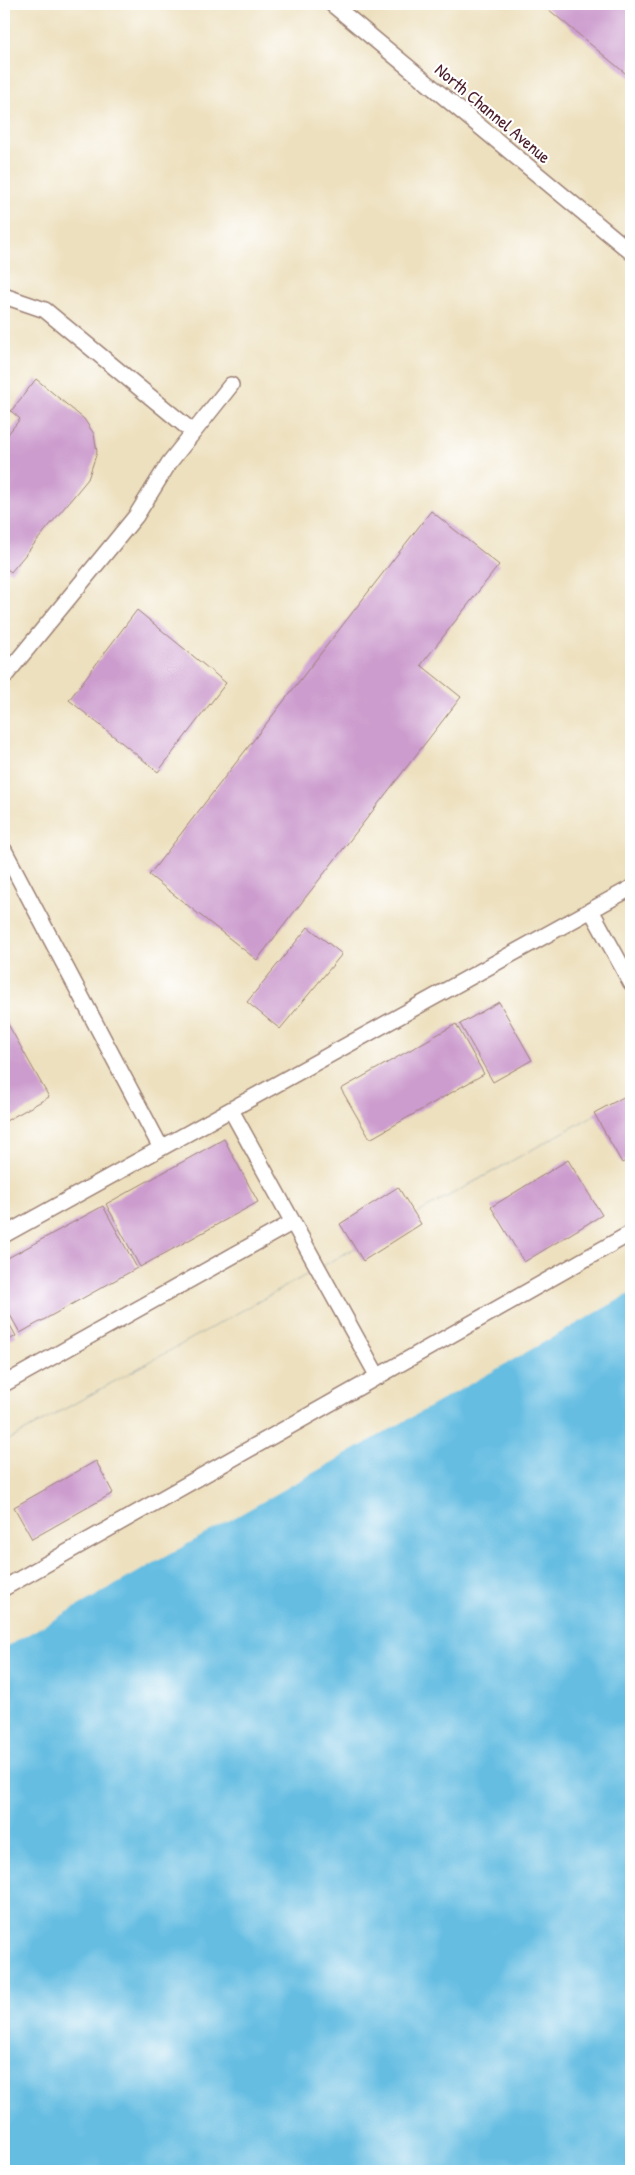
<svg xmlns="http://www.w3.org/2000/svg" width="635" height="2175" viewBox="0 0 635 2175" font-family="'Patrick Hand',sans-serif">
	<style>
		.water { fill: #65bde2; stroke: #586e86 }
		.pier { fill: #ede0be }
		.building { fill: #cc9cce }
		.lines { fill: none; stroke-linecap: round; stroke-linejoin: round }
		.lane-casing { stroke: #9c8074; stroke-width: 18 }
		.lane { stroke: #fff; stroke-width: 15 }
		.labels { text-anchor: middle; dominant-baseline: central; stroke-width: 4.5; stroke-linejoin: round; paint-order: stroke }
		.street-label { font-size: 18px; fill: #4a1f2b; stroke: #fff }
	</style>
	<rect width="100%" height="100%" fill="#fff"/>
	<filter id="ink" filterUnits="userSpaceOnUse"><feTurbulence type="fractalNoise" baseFrequency=".02" numOctaves="2"/><feDisplacementMap in="SourceGraphic" scale="10" xChannelSelector="R" yChannelSelector="G"/><feConvolveMatrix kernelMatrix="1 2 1 2 8 2 1 2 1" color-interpolation-filters="sRGB"/></filter>
	<filter id="wash" filterUnits="userSpaceOnUse"><feTurbulence type="fractalNoise" baseFrequency=".0096" numOctaves="4" result="noise"/><feDisplacementMap in="SourceGraphic" scale="20" xChannelSelector="R" yChannelSelector="G"/><feGaussianBlur stdDeviation="1.12" result="paint"/><feColorMatrix in="noise" values="0 0 0 0 0 0 0 0 0 0 0 0 0 0 0 0 0 1.4 0 .05"/><feComposite in="paint" operator="in"/></filter>
	<g filter="url(#wash)">
		<rect width="100%" height="100%" fill="#ede0be"/>
		<path class="water" d="M631 1095V2171H4V1443Z"/>
		<path class="pier" d="M631 1095V1293L4 1648V1443Z"/>
		<g id="blocks">
			<path class="building" d="M542 4H631V78Z
				M36 379 84 419 94 434 97 452 88 479 11 572 4 567V439L20 419 11 411Z
				M431 511 499 565 421 665 461 697 257 960 149 875Z
				M137 610 226 683 158 772 69 700Z
				M308 927 342 954 280 1029 247 1002Z
				M499 1002 532 1060 493 1082 460 1024Z
				M4 1017 49 1097 4 1122Z
				M456 1024 484 1074 370 1139 341 1089Z
				M631 1093V1158L622 1163 594 1113Z
				M224 1139 258 1202 140 1267 106 1204Z
				M568 1160 602 1215 524 1262 491 1207Z
				M398 1187 421 1224 363 1261 340 1224Z
				M103 1206 137 1268 20 1333 4 1304V1260Z
				M4 1314 16 1336 4 1343Z
				M96 1461 113 1493 32 1539 14 1507Z"/>
		</g>
	</g>
	<g filter="url(#ink)">
		<use href="#blocks" fill-opacity="0" stroke="#9c8074" stroke-width="1"/>
		<g class="lines">
			<g class="lane-casing">
				<path id="lane" d="M332 4 631 252
					M4 296 45 310 193 432
					M4 677 136 516 169 463 231 385
					M4 850 161 1148
					M591 910 631 983
					M231 1110 378 1377
					M4 1235 631 888
					M4 1384 293 1222
					M4 1588 631 1233"/>
			</g>
			<use href="#lane" class="lane"/>
		</g>
	</g>
	<g class="labels">
		<g class="street-label">
			<text transform="translate(493 113) rotate(40)">North Channel Avenue</text>
		</g>
	</g>
	<rect width="635" height="2175" fill="none" stroke="#fff" stroke-width="20"/>
</svg>
